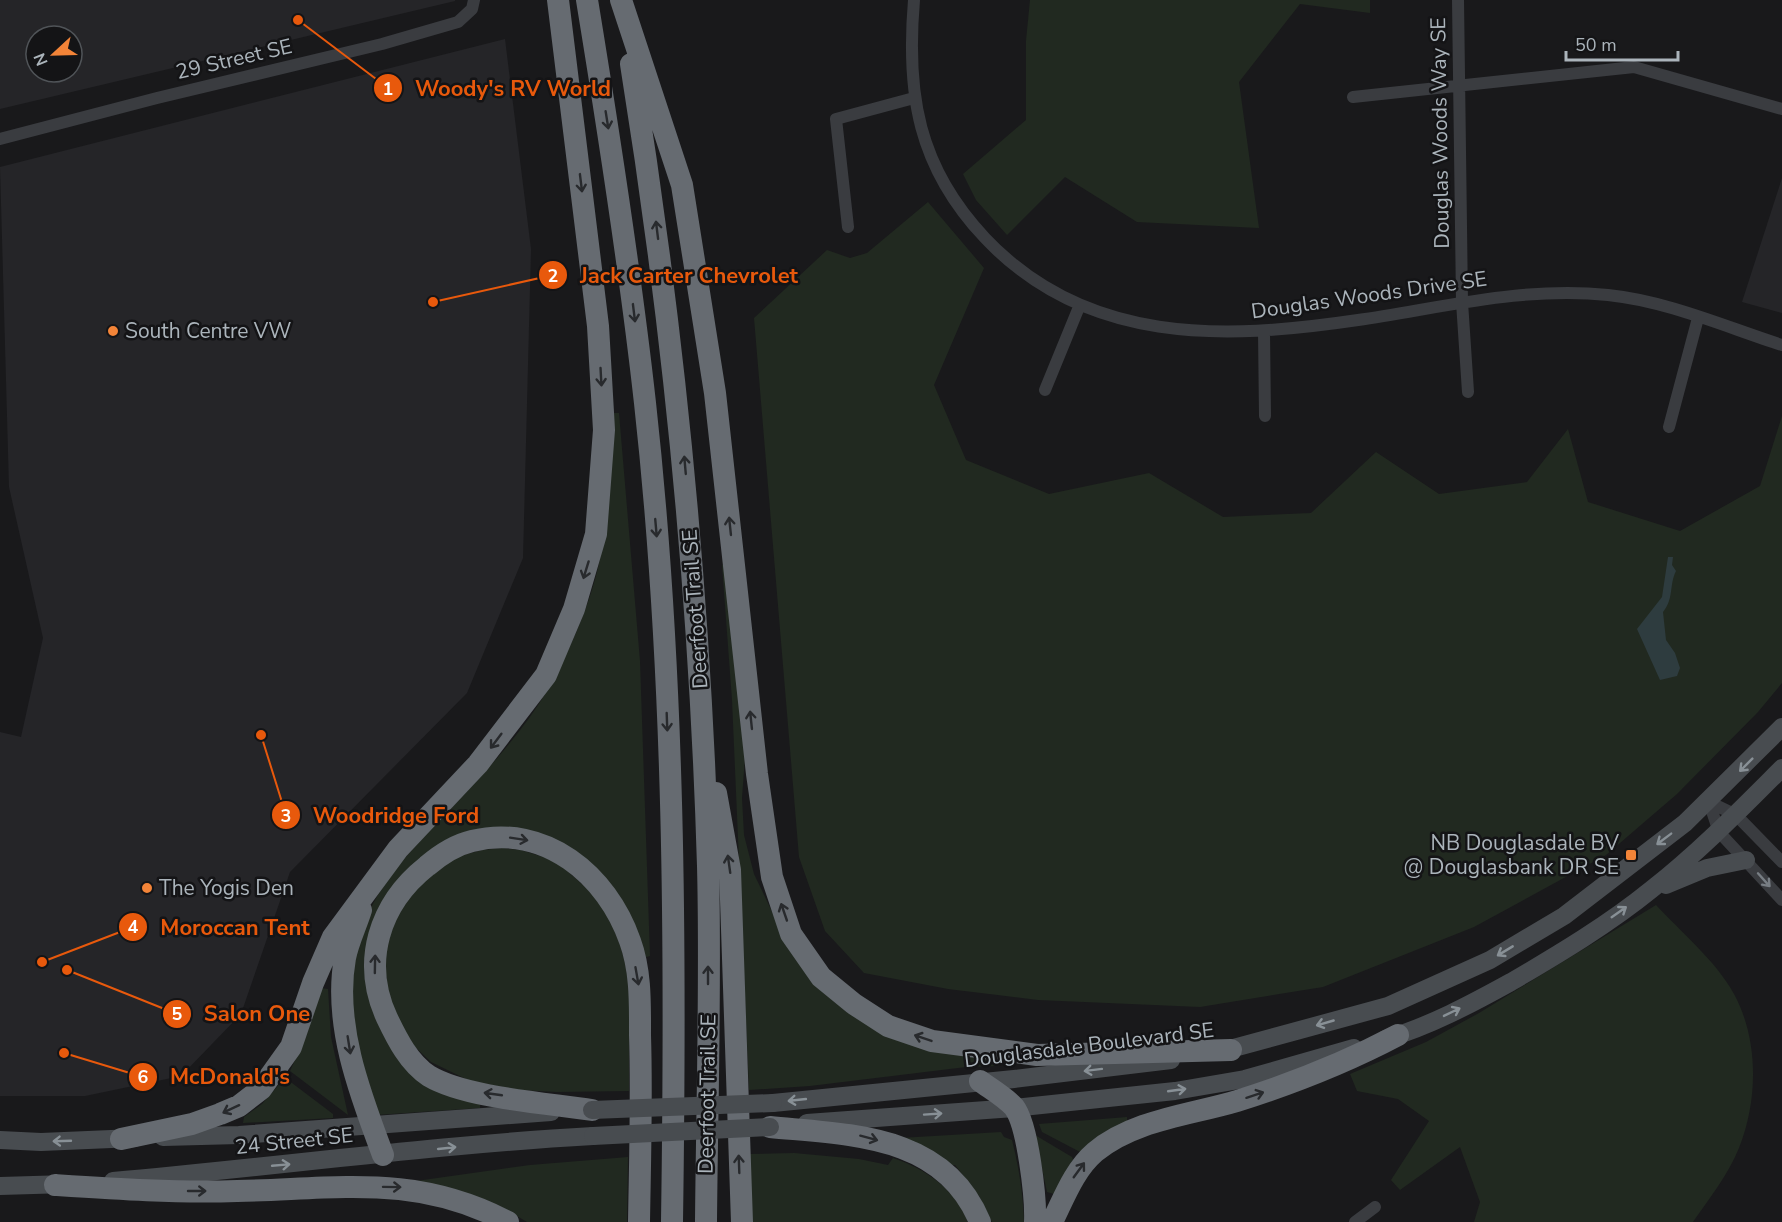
<svg xmlns="http://www.w3.org/2000/svg" width="1782" height="1222" viewBox="0 0 1782 1222" font-family="'Nunito Sans',sans-serif">
	<style>
		.built { fill: #252528; fill-rule: evenodd }
		.green { fill: #212920 }
		.water { fill: #2e3c3f }
		.lines { fill: none; stroke-linecap: round; stroke-linejoin: round }
		.street { stroke: #3a3c40; stroke-width: 12 }
		.secondary { stroke: #484c50; stroke-width: 18 }
		.highway { stroke: #666b71; stroke-width: 22 }
		.secondary-bridge { stroke: #484c50; stroke-width: 18 }
		.oneway { stroke: #282a2d }
		.oneway2 { stroke: #889096 }
		.oneway3 { stroke: #787e84 }
		.poi-dot { fill: #f38438; stroke: #141416; stroke-width: 2 }
		.labels { text-anchor: middle; dominant-baseline: central; stroke-width: 5; stroke-linejoin: round; paint-order: stroke }
		.street-label { font-size: 21px; fill: #abb4bb; stroke: #141416 }
		.poi-label { font-size: 21px; fill: #abb4bb; stroke: #141416; text-anchor: start }
		.leader { fill: none; stroke: #e8590c; stroke-width: 2 }
		.callout-dot { fill: #e8590c; stroke: #141416; stroke-width: 2 }
		.mark-label { font-size: 18px; text-anchor: middle; font-weight: bold; fill: #fff }
		.callout-label { font-size: 22px; text-anchor: middle; font-weight: bold; fill: #e8590c; stroke: #141416; stroke-width: 5; stroke-linejoin: round; paint-order: stroke }
	</style>
	<rect width="100%" height="100%" fill="#19191b"/>
	<path class="built" d="M0 0H455V1L0 109ZM36 36H72V72H36Z
		M505 39 531 249 523 558 467 693 290 872 241 1014 181 1076 85 1096H0V732L21 737 43 638 9 487 0 167Z
		M1782 178V313L1742 302Z"/>
	<path class="green" d="M1030 0H1370V13L1300 4 1239 82 1259 228 1137 222 1065 177 1007 235 976 200 963 174 1026 120V41Z
		M928 202 984 268 934 385 966 460 1049 494 1149 473 1223 517 1311 513 1376 452 1439 494 1527 482 1568 429 1588 502 1680 531 1760 486 1782 416V683L1758 712 1677 794 1606 855 1474 927 1323 987 1200 1007 1038 1000 948 989 864 973 825 931 799 857 754 318 827 250 850 258 867 253Z
		M613 413H619L640 661 650 956 643 958 607 880 487 832 383 900 380 1026 480 1101V1108L376 1115C366 1082 350 1039 351 1005 351 986 352 964 357 946 370 888 415 847 454 805 488 769 523 732 548 689 568 653 587 612 597 572 610 521 609 465 613 413Z
		M722 565H728L745 757 742 798 744 835 754 874 789 947 821 989 999 1060V1066L966 1067 810 1086 749 1090 732 700Z
		M502 848 521 850 556 861 601 901 620 944 626 967 629 989V1091L557 1092 519 1090 470 1081 431 1062 414 1046 391 1009 384 962 393 922 418 884 456 857 482 850Z
		M1656 905C1682 933 1716 961 1734 994 1759 1040 1758 1100 1739 1148 1728 1175 1709 1199 1693 1222H1474L1480 1202 1460 1147 1400 1190 1391 1180 1429 1121 1398 1099 1357 1091 1350 1074 1426 1042 1479 1013Z
		M321 988 328 989 331 1037 348 1115 290 1071 307 1034Z
		M283 1080H288L333 1114V1118L243 1123 244 1117 262 1104Z
		M1127 1117V1123L1082 1153 1042 1132 1039 1124Z
		M1001 1132 1004 1137 1012 1140C1019 1168 1023 1193 1024 1222H992L979 1196 955 1165H949L900 1138Z
		M1035 1135 1072 1157 1074 1162 1054 1194 1047 1192Z
		M794 1153 859 1159 888 1165 893 1158C926 1169 955 1189 968 1222H752L749 1154Z
		M628 1157 627 1222H527L498 1205 416 1181 530 1165Z"/>
	<path class="water" d="M1668 557H1673L1672 565 1676 571C1669 585 1674 599 1663 612L1666 640 1675 653 1680 668 1677 676 1660 680 1637 629 1662 597Z"/>
	<g class="lines">
		<path class="street" d="M914 0C906 94 918 167 985 238 1086 345 1223 340 1358 320 1441 308 1524 286 1608 295 1667 301 1726 327 1782 345
			M1458 0 1462 302 1468 392
			M1353 97 1634 67 1782 109
			M0 139 157 98 382 44 458 22 472 9 474 0
			M848 227 836 119 914 98
			M1264 332 1265 416
			M1045 390 1079 307
			M1669 427 1698 318
			M1709 802 1719 832 1782 900
			M1709 802 1736 815 1782 862
			M1355 1222 1375 1207"/>
		<path class="secondary" d="M1666 885 1707 868 1746 860
			M1386 1039C1430 1026 1471 1004 1511 982 1559 954 1609 924 1652 889 1699 852 1740 810 1782 768
			M1219 1052 1388 1006 1490 960 1564 916 1685 823 1782 727
			M773 1103 1014 1079 1171 1060
			M807 1123 1014 1108 1175 1091 1245 1079 1354 1048
			M163 1137 239 1135 551 1112
			M0 1140 41 1142 135 1138
			M113 1181C273 1167 432 1145 593 1136
			M0 1186 67 1184"/>
		<path class="highway" d="M587 0C609 134 630 268 645 403 675 674 676 949 672 1222
			M621 0 682 185 715 393 757 774 772 877 791 934 821 977 854 1004 888 1026 932 1041 1037 1055 1231 1050
			M631 64C674 330 700 596 708 866 711 984 707 1103 706 1222
			M716 793 730 870 742 1222
			M361 910C356 926 348 942 345 958 333 1024 360 1094 383 1155
			M980 1081C991 1089 1005 1097 1014 1107 1028 1125 1036 1198 1035 1222
			M592 1110C547 1103 466 1098 429 1076 409 1063 397 1039 387 1018 361 962 379 904 427 866 440 855 455 845 472 841 545 823 607 875 630 941 641 971 640 1004 640 1035 642 1098 640 1160 639 1222
			M770 1127C851 1135 944 1134 980 1222
			M121 1139 192 1124 220 1114 239 1106 261 1089 291 1047 313 983 333 937 398 849 478 764 546 675 574 609 596 534 604 430 598 326 558 0
			M55 1185C116 1189 176 1193 237 1191 337 1189 415 1173 508 1222
			M1052 1222C1064 1198 1074 1170 1095 1152 1133 1120 1190 1115 1237 1101 1294 1083 1345 1063 1398 1035"/>
		<path class="secondary-bridge" d="M592 1110 773 1103
			M593 1136 770 1127"/>
	</g>
	<defs><path id="oneway-shaft" d="M-6 0H5M1.5-3L5.5 0L1.5 3" fill="none" stroke-width="1.6" stroke-linecap="round" stroke-linejoin="round" transform="scale(1.5)"/></defs>
	<g class="oneway">
		<use href="#oneway-shaft" transform="translate(607 120) rotate(81)"/>
		<use href="#oneway-shaft" transform="translate(581 183) rotate(83)"/>
		<use href="#oneway-shaft" transform="translate(657 230) rotate(-97)"/>
		<use href="#oneway-shaft" transform="translate(634 313) rotate(83)"/>
		<use href="#oneway-shaft" transform="translate(601 377) rotate(87)"/>
		<use href="#oneway-shaft" transform="translate(685 465) rotate(-95)"/>
		<use href="#oneway-shaft" transform="translate(730 526) rotate(-96)"/>
		<use href="#oneway-shaft" transform="translate(656 528) rotate(85)"/>
		<use href="#oneway-shaft" transform="translate(586 570) rotate(107)"/>
		<use href="#oneway-shaft" transform="translate(751 720) rotate(-96)"/>
		<use href="#oneway-shaft" transform="translate(667 722) rotate(88)"/>
		<use href="#oneway-shaft" transform="translate(496 741) rotate(127)"/>
		<use href="#oneway-shaft" transform="translate(519 839) rotate(9)"/>
		<use href="#oneway-shaft" transform="translate(729 864) rotate(-98)"/>
		<use href="#oneway-shaft" transform="translate(784 912) rotate(-109)"/>
		<use href="#oneway-shaft" transform="translate(375 964) rotate(-89)"/>
		<use href="#oneway-shaft" transform="translate(708 975) rotate(-90)"/>
		<use href="#oneway-shaft" transform="translate(637 976) rotate(80)"/>
		<use href="#oneway-shaft" transform="translate(923 1038) rotate(-161)"/>
		<use href="#oneway-shaft" transform="translate(349 1045) rotate(81)"/>
		<use href="#oneway-shaft" transform="translate(493 1094) rotate(-172)"/>
		<use href="#oneway-shaft" transform="translate(1255 1095) rotate(-18)"/>
		<use href="#oneway-shaft" transform="translate(231 1109) rotate(155)"/>
		<use href="#oneway-shaft" transform="translate(869 1138) rotate(15)"/>
		<use href="#oneway-shaft" transform="translate(739 1164) rotate(-92)"/>
		<use href="#oneway-shaft" transform="translate(1079 1170) rotate(-54)"/>
		<use href="#oneway-shaft" transform="translate(392 1187) rotate(1)"/>
		<use href="#oneway-shaft" transform="translate(197 1191)"/>
	</g>
	<g class="oneway2">
		<use href="#oneway-shaft" transform="translate(1746 765) rotate(135)"/>
		<use href="#oneway-shaft" transform="translate(1664 839) rotate(143)"/>
		<use href="#oneway-shaft" transform="translate(1619 912) rotate(-35)"/>
		<use href="#oneway-shaft" transform="translate(1505 951) rotate(149)"/>
		<use href="#oneway-shaft" transform="translate(1452 1012) rotate(-26)"/>
		<use href="#oneway-shaft" transform="translate(1325 1023) rotate(164)"/>
		<use href="#oneway-shaft" transform="translate(1093 1070) rotate(173)"/>
		<use href="#oneway-shaft" transform="translate(1177 1090) rotate(-8)"/>
		<use href="#oneway-shaft" transform="translate(797 1100) rotate(174)"/>
		<use href="#oneway-shaft" transform="translate(933 1114) rotate(-4)"/>
		<use href="#oneway-shaft" transform="translate(62 1141) rotate(178)"/>
		<use href="#oneway-shaft" transform="translate(447 1148) rotate(-6)"/>
		<use href="#oneway-shaft" transform="translate(281 1165) rotate(-5)"/>
	</g>
	<use class="oneway3" href="#oneway-shaft" transform="translate(1764 880) rotate(48)"/>
	<g class="poi-dot">
		<circle cx="113" cy="331" r="6"/>
		<rect x="1625" y="849" width="12" height="12" rx="3"/>
		<circle cx="147" cy="888" r="6"/>
	</g>
	<g class="labels">
		<g class="street-label">
			<text transform="translate(234 59) rotate(-13)">29 Street SE</text>
			<text transform="translate(1440 133) rotate(-91)">Douglas Woods Way SE</text>
			<text transform="translate(1369 295) rotate(-8)">Douglas Woods Drive SE</text>
			<text transform="translate(695 609) rotate(-94)">Deerfoot Trail SE</text>
			<text transform="translate(1089 1045) rotate(-7)">Douglasdale Boulevard SE</text>
			<text transform="translate(707 1094) rotate(-89)">Deerfoot Trail SE</text>
			<text transform="translate(294 1141) rotate(-6)">24 Street SE</text>
		</g>
		<g class="poi-label">
			<text x="125" y="331">South Centre VW</text>
			<text x="1619" y="843" text-anchor="end">NB Douglasdale BV<tspan x="1619" dy="24">@ Douglasbank DR SE</tspan></text>
			<text x="159" y="888">The Yogis Den</text>
		</g>
	</g>
	<path class="leader" d="M298 20L388 88M433 302L553 275M261 735L286 815M42 962L133 927M67 970L177 1014M64 1053L143 1077"/>
	<g class="callout-dot">
		<circle cx="298" cy="20" r="6"/>
		<circle cx="433" cy="302" r="6"/>
		<circle cx="261" cy="735" r="6"/>
		<circle cx="42" cy="962" r="6"/>
		<circle cx="67" cy="970" r="6"/>
		<circle cx="64" cy="1053" r="6"/>
		<circle cx="388" cy="88" r="15"/>
		<circle cx="553" cy="275" r="15"/>
		<circle cx="286" cy="815" r="15"/>
		<circle cx="133" cy="927" r="15"/>
		<circle cx="177" cy="1014" r="15"/>
		<circle cx="143" cy="1077" r="15"/>
	</g>
	<g class="mark-label">
		<text x="388" y="95">1</text>
		<text x="553" y="282">2</text>
		<text x="286" y="822">3</text>
		<text x="133" y="933">4</text>
		<text x="177" y="1020">5</text>
		<text x="143" y="1083">6</text>
	</g>
	<g class="callout-label">
		<text x="513" y="96">Woody's RV World</text>
		<text x="689" y="283">Jack Carter Chevrolet</text>
		<text x="396" y="823">Woodridge Ford</text>
		<text x="235" y="935">Moroccan Tent</text>
		<text x="257" y="1021">Salon One</text>
		<text x="230" y="1084">McDonald's</text>
	</g>
	<g transform="translate(54 54) rotate(248)"><circle r="28" fill="#141416" stroke="#505458" stroke-width="1.5"/>
	<path d="M0-4.5L10 22L0 15L-10 22Z" fill="#f38438"/>
	<text y="-9" font-size="16" font-weight="bold" text-anchor="middle" fill="#abb4bb">N</text>
	</g>
	<path d="M1566 51v9h112v-9" fill="none" stroke="#abb4bb" stroke-width="3"/>
	<text x="1575" y="51" font-size="18" fill="#abb4bb" stroke="#141416" stroke-width="4.5" paint-order="stroke">50 m</text>
</svg>
